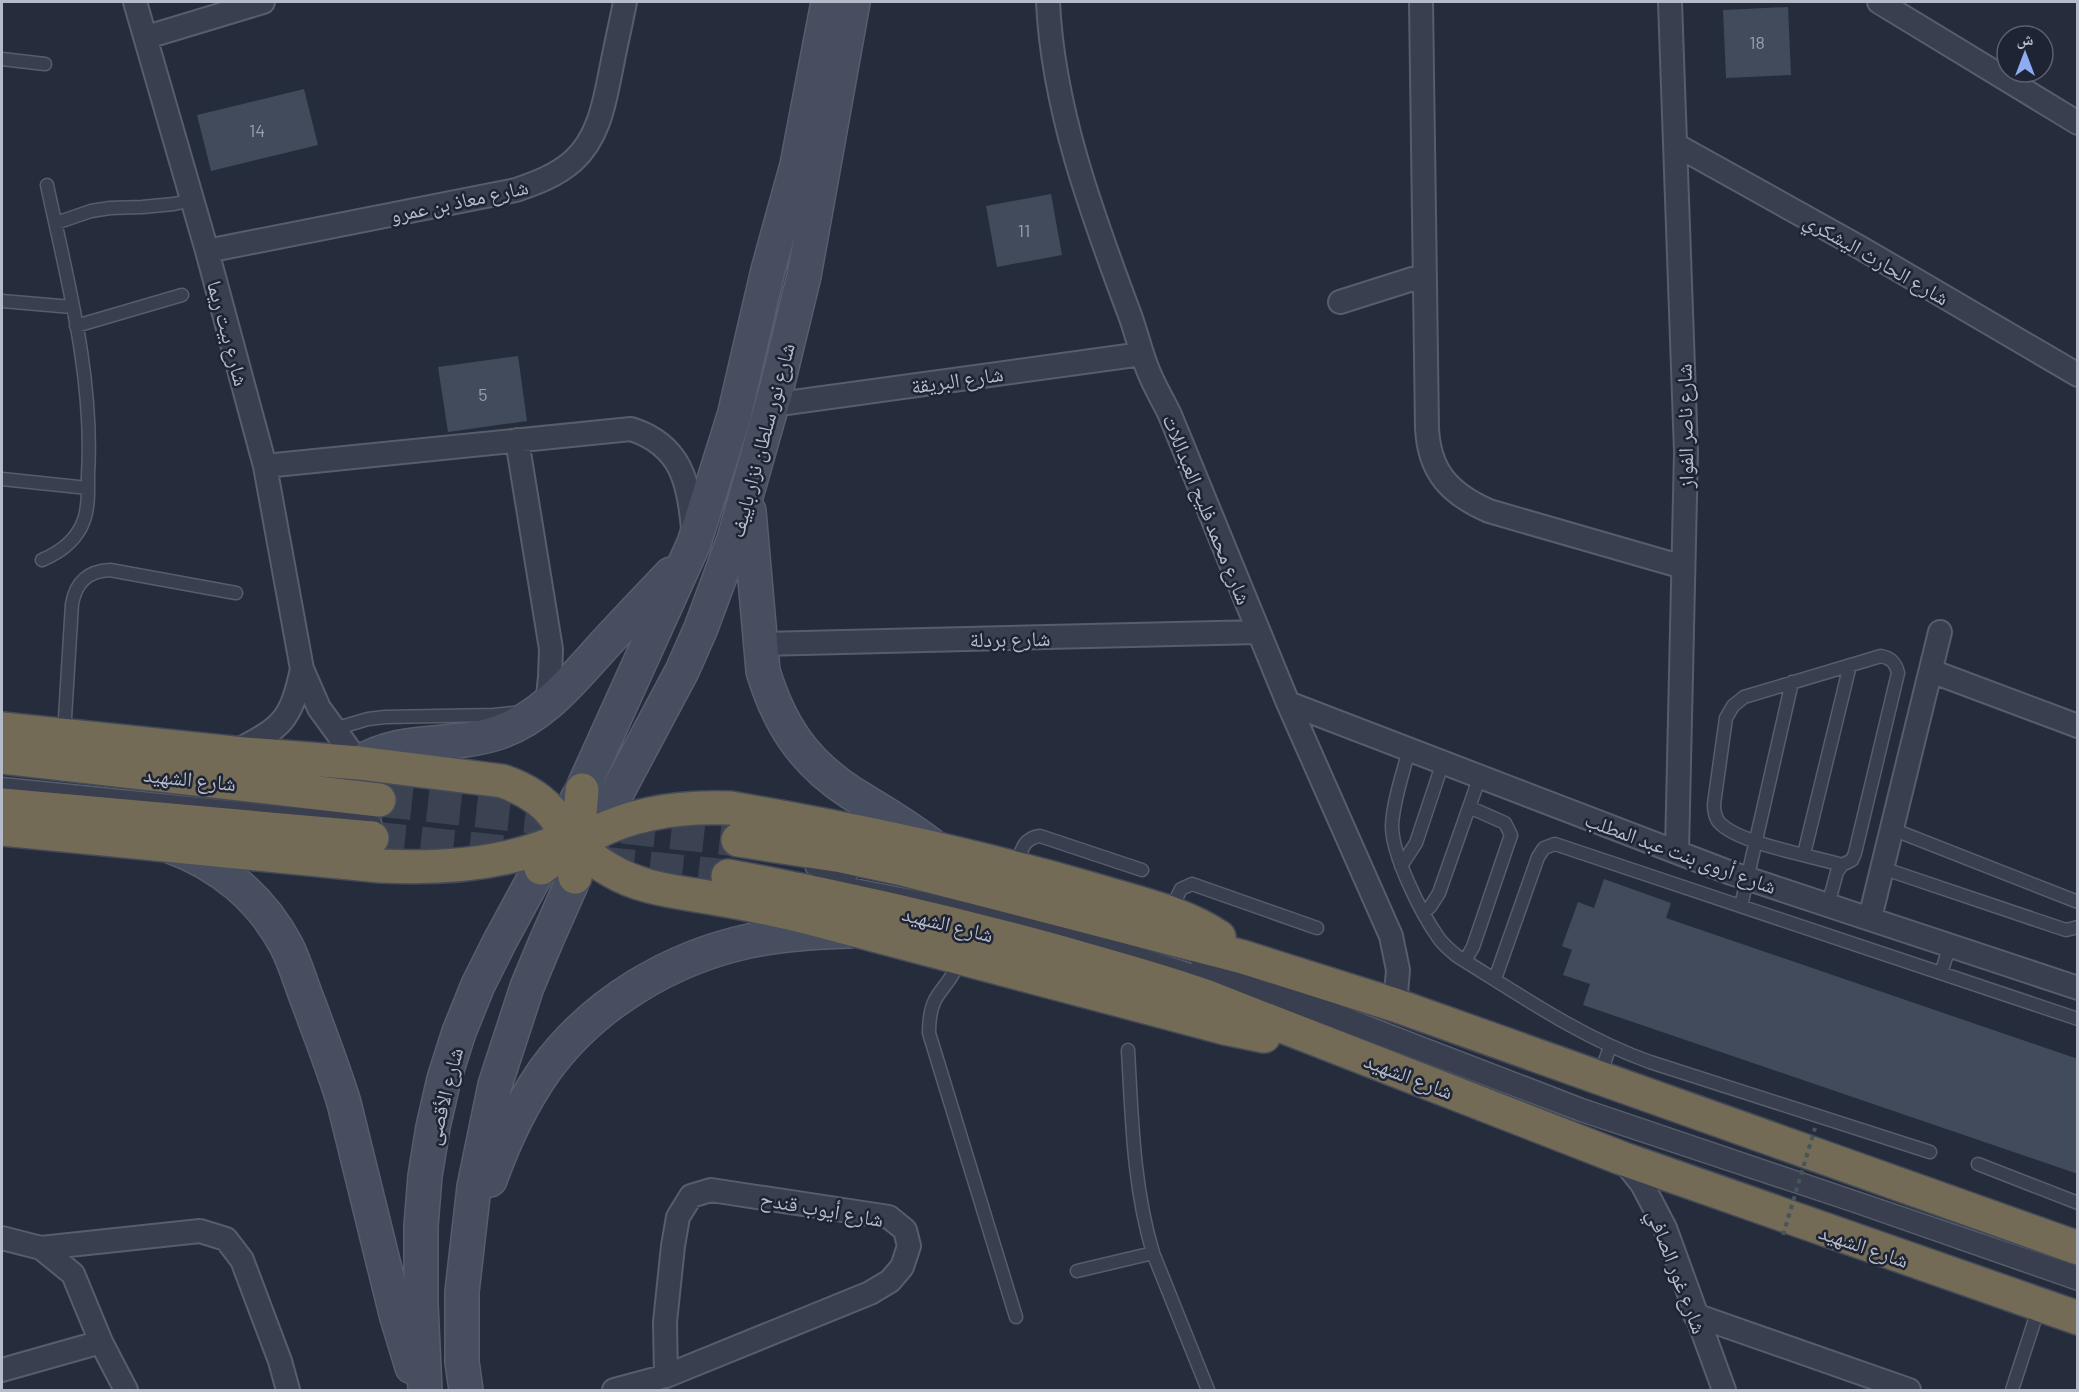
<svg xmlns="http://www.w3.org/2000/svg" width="2079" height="1392" viewBox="0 0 2079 1392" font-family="Barlow,'Noto Naskh Arabic',sans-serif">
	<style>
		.building { fill: #414b5c }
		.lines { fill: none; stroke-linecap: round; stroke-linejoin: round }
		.highway-tunnel { stroke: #3b4252; stroke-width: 33; stroke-dasharray: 33 16; stroke-linecap: butt }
		.lane-casing { stroke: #575d6b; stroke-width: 15 }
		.street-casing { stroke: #575d6b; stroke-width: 26 }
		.secondary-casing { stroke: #575d6b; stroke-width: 36 }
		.highway-casing { stroke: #444a58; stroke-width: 36 }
		.lane { stroke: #393f4e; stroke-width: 12 }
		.street { stroke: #393f4e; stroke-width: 22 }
		.secondary { stroke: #474e60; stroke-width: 33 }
		.highway { stroke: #736b56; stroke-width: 33 }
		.path-bridge { stroke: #45565b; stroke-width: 4; stroke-dasharray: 4.5 4.5; stroke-linecap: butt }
		.labels { text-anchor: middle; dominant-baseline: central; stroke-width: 5; stroke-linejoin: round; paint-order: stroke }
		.number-label { font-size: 18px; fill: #989fad }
		.street-label { font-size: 21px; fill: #b5bbc8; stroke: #1e2433 }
	</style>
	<rect width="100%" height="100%" fill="#252d3d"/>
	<path class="building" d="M1788 7 1791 75 1726 78 1723 10Z
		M304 89 318 145 211 171 197 115Z
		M1051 194 1062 255 997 267 986 206Z
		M518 356 527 421 448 432 438 367Z
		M1604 879 1671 903 1666 918 2078 1059V1174L1583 1005 1590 984 1563 975 1572 950 1562 946 1578 902 1594 908Z"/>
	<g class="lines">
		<path class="highway-tunnel" d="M379 800 738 840
			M372 838 505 852
			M601 863 728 876"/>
		<g class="lane-casing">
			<path id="lane" d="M2 59 45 64
				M56 223 91 211 110 208 142 207 174 204 192 200
				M2 301 72 307
				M76 326 182 295
				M2 479 88 488
				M42 560C61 552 77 540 84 520 89 506 88 489 88 475 94 377 67 279 47 185
				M1881 656C1891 658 1896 663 1898 673L1855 853 1852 860 1842 865C1812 856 1743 844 1722 825 1715 820 1714 812 1714 804L1726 718 1733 706 1744 697Z
				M334 729 368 719 385 717 494 715 514 713
				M64 734 72 604C76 582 88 571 110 570L236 593
				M1409 749C1403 774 1393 801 1392 826 1392 855 1421 913 1438 937 1443 945 1450 950 1457 956 1520 995 1580 1037 1650 1062L1930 1152
				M2 784 375 822
				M1892 829 2078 902
				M1804 854 1850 665
				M1401 866 1416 843 1443 762
				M812 868 851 875
				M1016 868C1021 853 1022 838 1040 836L1142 870
				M1882 868 2066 930 2078 927
				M818 878 925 899 1012 919 1096 941 1178 966 1312 1013 1578 1114 1852 1205 2078 1284
				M1828 905 1837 872 1842 865
				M1741 906 1792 682
				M1170 911 1181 889 1192 884 1317 928
				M1424 912 1430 907 1439 893 1480 776
				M957 958C957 976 943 985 935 1000 930 1010 929 1021 929 1033L1016 1317
				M1197 961 1312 1001 1582 1105 2078 1273
				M1465 961 1473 947 1511 835 1505 823 1469 807
				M1941 973 1950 945
				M1495 979 1538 857 1544 848 1555 844 2078 1019
				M1128 1050C1132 1119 1133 1186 1153 1253L1208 1390
				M1599 1077 1610 1047
				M1978 1164 2078 1203
				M1077 1271 1153 1253
				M2012 1390 2039 1307"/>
		</g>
		<g class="street-casing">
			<path id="street" d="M135 2 207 251 265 466 302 669 319 708 359 763
				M1048 2C1053 108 1091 211 1128 310 1136 330 1140 351 1148 370 1154 386 1163 400 1170 415L1288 703 1391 936 1398 970 1395 1005
				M1421 2 1427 428C1429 472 1450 494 1489 511L1683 567
				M1670 2 1686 452 1677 851
				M1879 2 2078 123
				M147 37 263 2
				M1676 145 1861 248 2078 375
				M207 251 516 190C536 183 556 176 573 161 600 137 605 99 612 65 616 44 621 23 625 2
				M1340 302 1425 275
				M772 405 1142 354
				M517 440 551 649 550 677 547 706
				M265 466 631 429C681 445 689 482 693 529
				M761 644 1259 632
				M1931 671 2078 726
				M1288 703 1731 873 2078 988
				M233 753C281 727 290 724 302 669
				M1870 918 1940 632
				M1622 1159 1642 1184 1665 1228 1724 1390
				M2 1238 41 1248 73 1274 101 1342 126 1390
				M41 1248 200 1231 226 1239 242 1260 280 1361 288 1390
				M1695 1315 1909 1390
				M2 1370 101 1342
				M614 1390 666 1376 870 1293 890 1281 902 1267 909 1246 905 1230 889 1217 711 1190 691 1196 678 1217 673 1246 665 1322 666 1376"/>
		</g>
		<g class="secondary-casing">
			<path id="secondary" d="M749 511 763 671C779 724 803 761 850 792 879 810 908 826 935 848
				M359 763C400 736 452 748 497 733 543 718 573 679 605 644 627 620 649 597 671 574
				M170 846C220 864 261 898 286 945 296 964 301 985 309 1004 321 1037 334 1070 344 1103L396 1314 412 1367
				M490 1180C504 1141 521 1104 545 1070 593 1004 670 958 749 941 782 934 815 932 849 931
				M425 1390 421 1304V1226L425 1176 433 1127 444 1079 459 1032 478 985 500 941 582 790 694 543 734 416 768 270 797 165 828 2
				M466 1390 462 1362V1292L474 1187 495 1085 527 987 547 939 586 851 682 671 701 628 734 539 777 387 804 276 853 2"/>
		</g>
		<g class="highway-casing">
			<path id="highway" d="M2 729 233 753 359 763 502 781C552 798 569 827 575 877
				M2 757 379 800
				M582 790C581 809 576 831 585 849 591 859 600 864 610 870 645 891 684 892 724 900 753 905 781 911 810 918L1225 1028 1264 1036
				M2 805 372 838
				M2 829 381 866C441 869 511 864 567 837
				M738 840 842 856 899 868 1243 957 1395 1005 2078 1248
				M541 868C559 855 576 842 595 833 637 812 684 806 730 808 853 829 976 855 1095 890 1137 903 1182 912 1219 937
				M728 876C837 896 945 921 1052 950 1104 965 1155 978 1205 996L1621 1158 2078 1318"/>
		</g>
		<use href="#lane" class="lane"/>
		<use href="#street" class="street"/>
		<use href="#secondary" class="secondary"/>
		<use href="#highway" class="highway"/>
		<path class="path-bridge" d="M1783 1235 1815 1128"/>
	</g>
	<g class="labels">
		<g class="number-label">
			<text x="1757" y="42">18</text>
			<text x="257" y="130">14</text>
			<text x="1024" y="230">11</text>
			<text x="483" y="394">5</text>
		</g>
		<g class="street-label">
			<text transform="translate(459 200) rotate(-12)">شارع معاذ بن عمرو</text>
			<text transform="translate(1877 258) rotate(30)">شارع الحارث اليشكري</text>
			<text transform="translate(229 333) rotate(75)">شارع بيت ريما</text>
			<text transform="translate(957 379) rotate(-8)">شارع البريقة</text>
			<text transform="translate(1684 426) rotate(-91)">شارع ناصر الفواز</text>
			<text transform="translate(761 440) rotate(-75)">شارع نور سلطان نزار باييف</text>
			<text transform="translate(1208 509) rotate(68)">شارع محمد فليح العبداللات</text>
			<text transform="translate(1010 638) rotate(-1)">شارع بردلة</text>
			<text transform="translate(190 778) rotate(6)">شارع الشهيد</text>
			<text transform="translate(1681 852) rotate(20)">شارع أروى بنت عبد المطلب</text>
			<text transform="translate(948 923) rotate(14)">شارع الشهيد</text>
			<text transform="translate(1409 1075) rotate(21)">شارع الشهيد</text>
			<text transform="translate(443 1096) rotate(-76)">شارع الأقصى</text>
			<text transform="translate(822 1208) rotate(10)">شارع أيوب قندح</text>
			<text transform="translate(1864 1245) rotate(19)">شارع الشهيد</text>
			<text transform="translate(1678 1271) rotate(69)">شارع غور الصافي</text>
		</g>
	</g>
	<rect width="2079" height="1392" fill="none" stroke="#b5bbc8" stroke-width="6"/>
	<g transform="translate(2025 54)"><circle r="28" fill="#1e2433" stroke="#5a606f" stroke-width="1.5"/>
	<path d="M0-4.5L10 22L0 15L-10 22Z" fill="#8fabf4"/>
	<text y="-9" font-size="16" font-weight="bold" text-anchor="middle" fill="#b5bbc8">ش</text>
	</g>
</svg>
